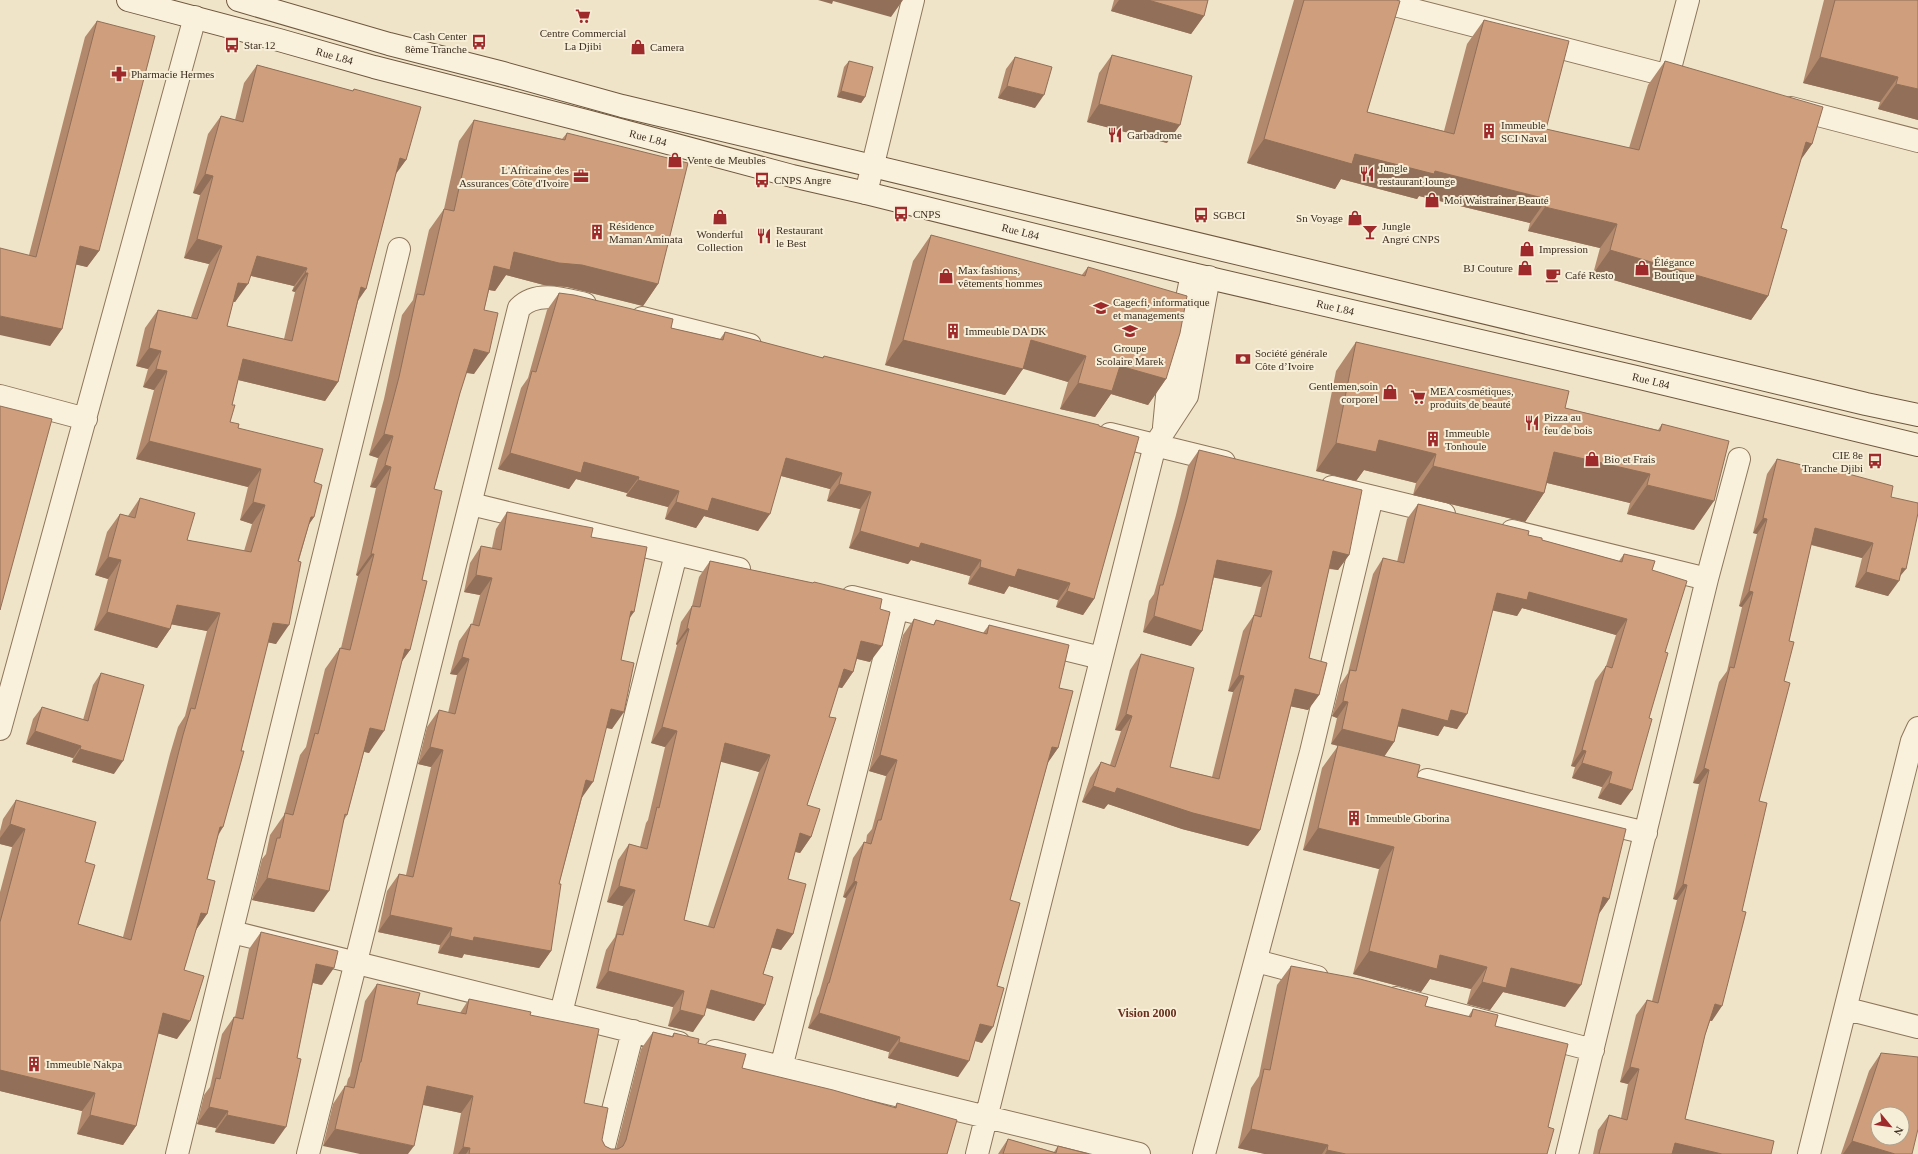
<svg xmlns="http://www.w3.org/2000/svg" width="1918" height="1154" viewBox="0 0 1918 1154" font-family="'Times New Roman',serif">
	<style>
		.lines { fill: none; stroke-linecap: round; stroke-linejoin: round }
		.street-casing { stroke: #8d765c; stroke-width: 24 }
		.secondary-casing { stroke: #6f573f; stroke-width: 24 }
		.street { stroke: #faf1dc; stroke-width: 22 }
		.secondary { stroke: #faf1dc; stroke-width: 22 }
		.wall { fill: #b2896c; fill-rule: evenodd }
		.shaded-wall { fill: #916f58 }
		.building { fill: #cf9f7d; stroke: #916f58; fill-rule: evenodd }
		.labels { text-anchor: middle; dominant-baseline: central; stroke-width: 4; stroke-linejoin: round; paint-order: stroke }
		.poi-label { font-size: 11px; fill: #3d2e20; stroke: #f7eed8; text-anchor: start }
		.street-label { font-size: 11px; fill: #3d2e20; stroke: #f7eed8 }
		.neighbourhood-label { font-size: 12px; font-weight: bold; fill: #6b2e1e; stroke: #f7eed8 }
	</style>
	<rect width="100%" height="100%" fill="#f0e4c8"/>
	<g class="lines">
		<g class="street-casing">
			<path id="street" d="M1375 0 1685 80
				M1668 76 1688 0
				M1791 108 1918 141
				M866 193 913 0
				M642 318 750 345
				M0 396 86 419
				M1164 427 1167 396 1192 274
				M1110 434 1224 462
				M1332 487 1444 514
				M471 504 739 569
				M1512 531 1707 579
				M852 597 1101 658
				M0 729 195 17
				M1427 780 1646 833
				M232 932 679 1043
				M1256 961 1317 977
				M1396 998 1593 1050
				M1847 1009 1918 1027
				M561 1013 676 554
				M715 1051 1139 1154
				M781 1068 897 608
				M177 1154 399 249
				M308 1154 519 308C537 290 564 299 585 304
				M602 1154 633 1031
				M977 1154 1155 445 1187 396 1209 277
				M1204 1154 1311 752 1372 497
				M1567 1154 1707 579 1739 459
				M1809 1154 1912 741 1918 728"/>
		</g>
		<g class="secondary-casing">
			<g id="secondary">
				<path id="s1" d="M128 0 279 40 374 67 586 121 792 176 866 193 1192 274 1636 377 1918 445"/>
				<path d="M238 0 389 44 503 73 622 106 1866 404 1918 415"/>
			</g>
		</g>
		<use href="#street" class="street"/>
		<use href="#secondary" class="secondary"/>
	</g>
	<path class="wall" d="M1114 0H1208L1204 16 1191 34 1111 11Z
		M1294 0H1396L1367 112 1444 131 1467 44 1484 20 1546 129 1629 148 1648 85 1665 61 1812 144 1801 159 1781 228 1768 296 1751 320 1593 274 1600 248 1528 231 1530 223 1419 196 1417 199 1341 179 1335 189 1247 163Z
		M1824 0H1918V120L1878 109 1880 102 1803 83Z
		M97 21 99 251 87 267 76 264 62 329 50 346 29 255 85 37Z
		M1112 55 1167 143 1087 122 1099 73Z
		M1015 57 1035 108 998 98 1006 69Z
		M849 61 865 97 861 103 837 97 844 67Z
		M257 65 353 91 354 89 406 160 396 173 366 289 358 301 338 382 325 401 238 380 232 405 230 422 314 482V517L309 524 276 644 268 642 241 751 223 827 218 836 207 879V914L195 931 184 970 177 1039 158 1033 136 1126 123 1145 77 1134 82 1111 0 1091V892L12 847 0 844V831L3 819 16 800 85 862 78 924 123 937 170 754 178 727 185 716 207 631 171 624 170 629 157 648 94 630 108 579 95 575 107 532 120 514 128 516 140 498 187 540 244 551 252 524 240 520 248 487 136 459 154 390 143 387 148 369 136 366 145 328 158 310 191 317 209 264 184 258 200 195 193 193 208 134 221 116 235 120 244 83ZM251 276 294 286 292 291 295 292 284 339 227 326 233 302H235Z
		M474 120 562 139 567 133 658 284 643 306 567 287 544 285 506 275 495 291 489 290 484 310 474 374 466 373 460 393 434 489 422 580 410 650 402 661 369 753 364 752 347 815 344 820 314 912 252 900 262 859 266 854 270 835 284 815 300 755 306 747 325 669 340 648H341L358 576 356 575 376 488 370 487 378 458 369 455 384 399 402 315 413 300 429 230 444 209 459 141Z
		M931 235 1081 276 1088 267 1166 379 1148 405 1111 394 1095 417 1060 409 1068 382 1023 368 1005 395 885 365 913 261Z
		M559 293 671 328 720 339 725 332 822 358 824 356 1099 426 1094 599 1083 615 1056 607 1058 600 1009 586 1004 594 968 584 970 576 911 560 908 564 849 548 860 509 827 501 830 489 781 476 758 531 704 516 696 528 665 519 668 507 626 496 627 493 576 479 569 489 498 469 521 388 528 378 547 310Z
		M1356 342 1565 408 1658 430 1662 424 1694 530 1627 514 1630 503 1547 483 1544 493 1525 522 1413 495 1416 483 1364 470 1356 481 1316 471 1336 371Z
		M1199 450 1349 555 1338 570 1329 569 1309 658 1319 695 1308 710 1291 706 1260 830 1248 846 1182 829 1108 804 1104 809 1082 802 1090 778 1101 762 1110 765 1121 731 1115 730 1130 670 1141 654 1170 767 1212 777 1233 692 1228 691 1243 631 1254 615 1261 587 1214 577 1202 631 1191 646 1143 632 1149 601 1154 594 1176 515 1188 466Z
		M1777 459 1829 471 1830 469 1891 497 1899 577 1888 596 1855 587 1862 558 1811 545 1789 641 1784 681 1759 801 1712 1021H1710L1705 1035 1685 1119 1771 1154H1593L1598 1130 1609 1115 1621 1118 1628 1084 1620 1082 1636 1015 1647 1000 1652 1001 1677 900 1673 899 1699 784 1693 783 1719 682 1727 671 1742 607 1739 606 1757 534 1753 533 1767 474Z
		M1418 504 1528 535 1542 540 1619 561 1624 554 1652 570 1665 652 1621 805 1598 798 1602 787 1572 778 1575 767 1571 766 1595 681 1606 666 1616 635 1522 608 1517 616 1493 610 1457 729 1444 726 1438 736 1398 726 1394 742 1384 756 1609 899 1598 915 1565 1007 1503 992 1490 1010 1467 1004 1471 989 1430 979 1421 992 1353 974 1379 869 1303 850 1322 768 1338 746 1331 744 1337 718 1332 716 1340 685 1348 673 1373 574 1383 558 1397 562 1407 519Z
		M507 512 591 537 629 619 621 660 612 729 606 728 582 798 559 884 551 951 539 968 464 954 462 958 438 953 440 945 378 932 387 891 399 874 406 875 431 767 418 764 427 727 439 710 448 713 457 675 450 674 459 641 471 624 472 625 480 595 464 592 470 563 481 546 492 548 496 529Z
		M710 561 813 583 814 582 880 609 870 662 857 659 853 672 842 688 838 687 829 717 807 805 811 837 800 853 795 852 788 879 793 934 781 950 772 947 763 974 765 1005 754 1021 706 1008 693 1032 668 1026 673 1007 596 988 606 950 615 937 623 906 607 902 618 860 629 844 640 847 646 823 648 820 665 747 651 743 677 645 676 644 681 622 692 606 699 577ZM721 761 759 772 708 926 684 920Z
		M914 619 933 625 936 620 983 633 989 625 1059 688 1058 748 1048 762 1010 900 997 986 982 1043 975 1041 958 1077 888 1058 889 1052 808 1028 817 998 819 994 846 898 843 897 853 858 864 842H866L867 835 872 829 886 776 869 771 903 635Z
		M101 673 114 774 72 762 73 758 26 744 33 719 42 707 83 720 93 685Z
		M261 932 322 985 313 983 274 1144 215 1132 216 1128 197 1124 204 1095 210 1087 222 1034 234 1017H235L249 949Z
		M1291 966 1425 1006 1468 1017 1473 1009 1495 1026 1548 1127 1547 1154H1265L1238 1148 1251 1088 1259 1076 1277 985Z
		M377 984 417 1004 460 1013 469 999 530 1015 584 1103 605 1146 611 1149H616L641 1049 653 1032 672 1036 674 1033 698 1043 742 1068 894 1108 897 1103 947 1154H453L461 1113 423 1105 323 1146 333 1104 345 1086 346 1087 348 1079 350 1076 365 1001Z
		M1881 1053 1912 1154H1841L1869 1071Z
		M1008 1139 1054 1152 1058 1146 1089 1154H998Z"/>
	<path class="shaded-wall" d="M818 0H903L891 17 833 1 832 4Z
		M1119 0H1148L1204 16 1191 34 1111 11Z
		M1820 57 1898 77 1880 102 1803 83Z
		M1896 84 1918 89V120L1878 109Z
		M1007 86 1044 95 1035 108 998 98Z
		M841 91 865 97 861 103 837 97Z
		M1099 104 1180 125 1167 143 1087 122Z
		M1264 139 1355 154 1435 171 1547 199 1530 223 1419 196 1417 199 1341 179 1335 189 1247 163Z
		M1806 142 1812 144 1795 168Z
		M400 158 406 160 393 178Z
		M205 174 213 176 200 195 193 193Z
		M1545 207 1617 224 1600 248 1528 231Z
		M197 239 222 246 209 264 184 258Z
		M80 246 99 251 87 267 69 263Z
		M1610 250 1768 296 1751 320 1593 274Z
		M514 252 582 265 658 284 643 306 567 287 544 285 506 275 495 291 479 288 494 266Z
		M257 256 307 268 294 286 244 274Z
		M305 273H308L295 292 292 291Z
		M238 283 248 284 235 302 225 301Z
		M361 287 366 289 353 307Z
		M0 316 62 329 50 346 0 335Z
		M903 340 1023 369 1005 395 885 365Z
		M1031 340 1086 356 1068 382 1013 366Z
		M149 348 161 351 148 369 136 366Z
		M474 349 489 353 474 374 459 371Z
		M243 359 338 382 325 401 230 378Z
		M1120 366 1166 379 1148 405 1111 394 1095 417 1060 409 1078 383Z
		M156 369 167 371 154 390 143 387Z
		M384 434 393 436 378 458 369 455Z
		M1379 440 1436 454 1416 483 1364 470 1356 481 1316 471 1336 443Z
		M149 441 261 469 248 487 136 459Z
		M1554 452 1650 474 1630 503 1535 480Z
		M510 453 584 462 639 477 627 493 576 479 569 489 498 469Z
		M786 458 842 473 830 489 774 474Z
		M385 465 391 467 376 488 370 487Z
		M1433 466 1544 493 1525 522 1413 495Z
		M638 480 679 491 668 507 626 496Z
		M839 484 871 492 860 509 827 501Z
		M1647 485 1714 501 1694 530 1627 514Z
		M712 498 770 514 758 531 704 516 696 528 665 519 676 502Z
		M253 502 265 505 252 524 240 520Z
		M311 517H314L301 536Z
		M1763 518 1767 519 1757 534 1753 533Z
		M1815 528 1873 543 1862 558 1805 543Z
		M860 531 921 543 981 560 970 576 911 560 908 564 849 548Z
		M1333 551 1349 555 1338 570 1322 567Z
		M371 554H374L358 576 356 575Z
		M108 557 121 560 108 579 95 575Z
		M1217 560 1272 571 1261 587 1206 576Z
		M980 567 1018 569 1070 583 1058 600 1009 586 1004 594 968 584Z
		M1902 568 1906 569 1897 580 1899 581 1888 596 1855 587 1866 572Z
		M476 575 492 578 480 595 464 592Z
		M1067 591 1094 599 1083 615 1056 607Z
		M1749 591 1753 592 1742 607 1739 606Z
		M1529 592 1627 619 1616 635 1522 608 1517 616 1486 609 1497 593Z
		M177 605 220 613 207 631 164 623Z
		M631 611 634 612 622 629Z
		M107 612 170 629 157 648 94 630Z
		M1154 616 1202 631 1191 646 1143 632Z
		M273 623 289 625 276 644 261 641Z
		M687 628 689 629 677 645 676 644Z
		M861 641 882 646 870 662 850 657Z
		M405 649 410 650 395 671Z
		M462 657 469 659 457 675 450 674Z
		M844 669 853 672 842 688 832 686Z
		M1239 675 1244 676 1233 692 1228 691Z
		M1295 689 1319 695 1308 710 1284 705Z
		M1343 701 1348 702 1337 718 1332 716Z
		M611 709 624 712 612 729 599 726Z
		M1402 709 1451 710 1467 714 1457 729 1444 726 1438 736 1392 725Z
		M1126 714 1132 716 1121 731 1115 730Z
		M662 727 677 731 665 747 651 743Z
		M370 728 384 731 369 753 355 749Z
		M1342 729 1394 742 1384 757 1331 744Z
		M35 731 81 746 73 758 26 744Z
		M725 743 770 755 759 772 714 760Z
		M430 747 443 750 431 767 418 764Z
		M1052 747 1058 748 1047 764Z
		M80 749 123 761 114 774 72 762Z
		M1582 750 1586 751 1575 767 1571 766Z
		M880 755 897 760 886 776 869 771Z
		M1582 763 1612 772 1602 787 1572 778Z
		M1704 768 1709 770 1699 784 1693 783Z
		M586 780 593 782 581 799Z
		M1609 783 1632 790 1621 805 1598 798Z
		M1093 786 1117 788 1260 830 1248 846 1182 829 1108 804 1104 809 1082 802Z
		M10 824 25 829 12 847 0 844V838Z
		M220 827H223L210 846Z
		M1318 828 1394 847 1379 869 1303 850Z
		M800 833 811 837 800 853 789 850Z
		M267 878 329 891 314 912 252 900Z
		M854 881 857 882 846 898 843 897Z
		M1683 884 1687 885 1677 900 1673 899Z
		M619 886 635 890 623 906 607 902Z
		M1603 897 1609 899 1594 921Z
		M201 913 207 914 194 933Z
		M390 915 452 928 440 945 378 932Z
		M777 929 793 934 781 950 765 946Z
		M450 936 474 937 551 951 539 968 464 954 462 958 438 953Z
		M1369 951 1440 955 1487 967 1471 989 1430 979 1421 992 1353 974Z
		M316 964 334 968 322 985 305 981Z
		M1511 968 1581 985 1565 1007 1503 992 1490 1010 1467 1004 1482 982Z
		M608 971 684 991 673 1007 596 988Z
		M711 990 765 1005 754 1021 700 1006Z
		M1715 1004 1722 1006 1712 1021 1705 1019Z
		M680 1010 704 1016 693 1032 668 1026Z
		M163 1013 190 1021 177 1039 150 1031Z
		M819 1013 900 1037 889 1052 808 1028Z
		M980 1024 993 1027 982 1043 969 1039Z
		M899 1042 969 1061 958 1077 888 1058Z
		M1630 1067 1639 1069 1628 1084 1620 1082Z
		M0 1070 95 1093 82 1111 0 1091Z
		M427 1086 473 1096 461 1113 415 1103Z
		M209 1107 228 1111 216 1128 197 1124Z
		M90 1115 136 1126 123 1145 77 1134Z
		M227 1115 286 1127 274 1144 215 1132Z
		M335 1129 414 1146 408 1154H360L323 1146Z
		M1251 1129 1328 1145 1322 1154H1265L1238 1148Z
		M1852 1141 1895 1154H1843Z
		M1675 1143 1722 1154H1667Z
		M463 1147 470 1148 466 1154H458Z
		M1327 1150 1346 1154H1325Z"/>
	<path class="building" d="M1148 0H1208L1204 16Z
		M1304 0H1396L1400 1 1367 112 1454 134 1484 20 1569 41 1546 129 1639 150 1665 61 1823 107 1812 144 1806 142 1781 228 1787 230 1768 296 1610 250 1617 224 1545 207 1547 199 1435 171 1434 174 1355 154 1352 164 1264 139Z
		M1835 0H1918V89L1896 84 1898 77 1820 57Z
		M97 21 155 36 99 251 80 246 62 329 0 316V248L36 257Z
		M1112 55 1192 76 1180 125 1099 104Z
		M1015 57 1052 67 1044 95 1007 86Z
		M849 61 873 67 865 97 841 91Z
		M257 65 353 91 354 89 421 107 406 160 400 158 366 289 361 287 338 382 243 359 232 405H235L230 422 239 424 238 428 323 449 314 482 322 485 314 517H311L298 561 301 562 289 625 273 623 241 751H244L223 827H220L207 879 215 881 207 914 201 913 184 970 204 976 190 1021 163 1013 136 1126 90 1115 95 1093 0 1070V922L25 829 10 824 16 800 96 822 85 862 95 865 78 924 131 940 183 735 191 708 195 709 220 613 177 605 170 629 107 612 121 560 108 557 120 514 135 518 140 498 195 513 187 540 251 552 265 505 253 502 261 469 149 441 167 371 156 369 161 351 149 348 158 310 197 319 222 246 197 239 213 176 205 174 221 116 243 122ZM257 256 307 268 305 273H308L292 341 227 326 238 283 248 284Z
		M474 120 565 140 567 133 688 163 658 284 582 265 559 263 514 252 510 270 494 266 484 310 498 313 489 353 474 349 460 393 434 489 442 491 422 580 427 581 410 650 405 649 384 731 370 728 347 815 345 814 329 891 267 878 277 838H280L285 813 293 815 315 733 318 734 340 648 350 650 374 554H371L391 467 385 465 393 436 384 434 399 377 417 294 424 295 444 209 454 211Z
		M931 235 1085 276 1088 267 1187 296 1180 333 1166 379 1120 366 1112 391 1078 383 1086 356 1031 340 1023 369 903 340Z
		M559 293 574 295 673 319 671 328 723 340 725 332 823 358 824 356 1099 425V426L1139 437 1094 599 1067 591 1070 583 1018 569 1015 577 980 567 981 560 921 543 919 548 860 531 871 492 839 484 842 473 786 458 770 514 712 498 708 511 676 502 679 491 638 480 639 477 584 462 581 473 510 453 532 371 536 372Z
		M1356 342 1569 391 1565 408 1660 431 1662 424 1729 441 1714 501 1647 485 1650 474 1554 452 1544 493 1433 466 1436 454 1379 440 1376 452 1336 443Z
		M0 406 52 419 0 610Z
		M1199 450 1362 490 1349 555 1333 551 1309 658 1327 663 1319 695 1295 689 1260 830 1193 813 1117 788 1115 793 1093 786 1101 762 1115 767 1132 716 1126 714 1141 654 1194 668 1170 767 1219 779 1244 676 1239 675 1254 615 1261 617 1272 571 1217 560 1202 631 1154 616 1160 585H1163L1187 499Z
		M1777 459 1830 472V469L1893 486 1891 497 1918 503V513L1906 569 1902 568 1899 581 1866 572 1873 543 1815 528 1789 641 1794 642 1784 681 1790 683 1759 801 1767 803 1742 911 1746 912 1722 1006 1715 1004 1705 1035 1685 1119 1774 1141 1771 1154H1722L1675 1143 1672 1154H1599L1609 1115 1627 1120 1639 1069 1630 1067 1647 1000 1658 1003 1687 885 1683 884 1709 770 1704 768 1730 667 1734 668 1753 592 1749 591 1767 519 1763 518Z
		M1418 504 1529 531 1528 535 1542 538V540L1622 562 1624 554 1655 561 1652 570 1687 581 1665 652 1668 653 1649 718 1652 719 1632 790 1609 783 1612 772 1582 763 1586 751 1582 750 1606 666 1612 668 1627 619 1529 592 1527 600 1497 593 1467 714 1451 710 1448 721 1402 709 1394 742 1342 729 1348 702 1343 701 1350 670 1356 671 1383 558 1404 563Z
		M507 512 593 528 591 537 647 547 634 612 631 611 621 660 634 663 624 712 611 709 593 782 586 780 559 884H561L551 951 474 937 473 941 450 936 452 928 390 915 399 874 413 877 443 750 430 747 439 710 455 714 469 659 462 657 471 624 479 626 492 578 476 575 481 546 501 550Z
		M710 561 813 583 814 582 882 599 880 609 890 612 882 646 861 641 853 672 844 669 829 717 836 718 807 805 820 809 811 837 800 833 788 879 806 884 793 934 777 929 763 974 773 977 765 1005 711 990 704 1016 680 1010 684 991 608 971 617 934 623 935 635 890 619 886 629 844 647 849 657 807 659 808 677 731 662 727 689 629 687 628 692 606 700 607ZM725 743 770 755 714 928 684 920Z
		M914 619 934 625 936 620 987 634 989 625 1069 645 1059 688 1073 691 1058 748 1052 747 1010 900 1020 903 997 986 1004 988 993 1027 980 1024 969 1061 899 1042 900 1037 819 1013 828 983H829L857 882 854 881 864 842 871 844 878 820H881L897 760 880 755Z
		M101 673 144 685 123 761 80 749 81 746 35 731 42 707 88 721Z
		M1338 745 1420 765 1417 777 1626 829 1609 899 1603 897 1581 985 1511 968 1506 988 1482 982 1487 967 1440 955 1437 969 1369 951 1394 847 1318 828Z
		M261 932 338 951 334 968 316 964 297 1058 301 1059 286 1127 227 1115 228 1111 209 1107 216 1078 220 1079 234 1017 243 1019Z
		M1291 966 1360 979 1428 997 1425 1006 1471 1017 1473 1009 1498 1015 1495 1026 1568 1044 1548 1127 1554 1129 1547 1154H1346L1327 1150 1328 1145 1251 1129 1264 1069 1270 1070Z
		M377 984 420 993 417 1004 466 1014 469 999 531 1012 530 1015 599 1029 584 1103 608 1108 602 1140 605 1146 611 1149H618L623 1146 626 1140 653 1032 673 1037 674 1033 699 1039 698 1043 746 1054 742 1068 833 1090 896 1108 897 1103 957 1120 947 1154H469L470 1148 463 1147 473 1096 427 1086 414 1146 335 1129 345 1086 354 1088 360 1062H361Z
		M1881 1053 1918 1057V1129L1912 1154H1895L1852 1141ZM1878 1114H1902V1138H1878Z
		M1008 1139 1056 1153 1058 1146 1089 1154H1003Z"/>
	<defs>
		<g id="supermarket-bare" transform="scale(1.2)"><path d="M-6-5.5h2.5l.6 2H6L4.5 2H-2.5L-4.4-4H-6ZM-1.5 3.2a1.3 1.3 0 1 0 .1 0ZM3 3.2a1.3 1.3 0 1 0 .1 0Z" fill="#9e2a2b" stroke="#f7eed8" stroke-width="2.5" paint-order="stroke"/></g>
		<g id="bus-bare" transform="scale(1.2)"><path d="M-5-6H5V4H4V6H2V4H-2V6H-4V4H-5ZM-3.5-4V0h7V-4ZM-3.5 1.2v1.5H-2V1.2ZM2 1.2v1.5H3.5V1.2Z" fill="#9e2a2b" stroke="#f7eed8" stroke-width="2.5" paint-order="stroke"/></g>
		<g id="shop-bare" transform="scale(1.2)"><path d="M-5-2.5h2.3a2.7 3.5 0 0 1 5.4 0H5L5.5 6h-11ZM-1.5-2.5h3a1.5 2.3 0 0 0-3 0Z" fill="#9e2a2b" stroke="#f7eed8" stroke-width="2.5" paint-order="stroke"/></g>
		<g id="pharmacy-bare" transform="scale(1.2)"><path d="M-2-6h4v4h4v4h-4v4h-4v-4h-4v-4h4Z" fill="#9e2a2b" stroke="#f7eed8" stroke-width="2.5" paint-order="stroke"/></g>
		<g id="building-bare" transform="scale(1.2)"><path d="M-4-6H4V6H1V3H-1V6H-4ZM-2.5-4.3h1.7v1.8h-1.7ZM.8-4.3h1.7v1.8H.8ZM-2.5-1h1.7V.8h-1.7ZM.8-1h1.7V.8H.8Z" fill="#9e2a2b" stroke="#f7eed8" stroke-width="2.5" paint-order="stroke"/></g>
		<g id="restaurant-bare" transform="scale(1.2)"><path d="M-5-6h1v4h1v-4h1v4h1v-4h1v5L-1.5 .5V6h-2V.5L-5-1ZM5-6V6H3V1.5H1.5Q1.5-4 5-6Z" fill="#9e2a2b" stroke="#f7eed8" stroke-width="2.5" paint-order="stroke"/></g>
		<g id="office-bare" transform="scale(1.2)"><path d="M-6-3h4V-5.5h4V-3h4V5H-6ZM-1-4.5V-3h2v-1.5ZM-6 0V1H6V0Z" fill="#9e2a2b" stroke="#f7eed8" stroke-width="2.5" paint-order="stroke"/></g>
		<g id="bar-bare" transform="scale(1.2)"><path d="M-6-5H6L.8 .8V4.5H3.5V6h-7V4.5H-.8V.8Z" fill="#9e2a2b" stroke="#f7eed8" stroke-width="2.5" paint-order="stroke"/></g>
		<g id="cafe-bare" transform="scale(1.2)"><path d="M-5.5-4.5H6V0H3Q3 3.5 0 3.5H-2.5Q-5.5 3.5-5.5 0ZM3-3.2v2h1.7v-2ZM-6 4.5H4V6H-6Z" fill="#9e2a2b" stroke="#f7eed8" stroke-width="2.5" paint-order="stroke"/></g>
		<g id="university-bare" transform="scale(1.2)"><path d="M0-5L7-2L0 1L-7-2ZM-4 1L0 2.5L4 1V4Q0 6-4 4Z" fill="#9e2a2b" stroke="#f7eed8" stroke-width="2.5" paint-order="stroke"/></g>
		<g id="school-bare" transform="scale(1.2)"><path d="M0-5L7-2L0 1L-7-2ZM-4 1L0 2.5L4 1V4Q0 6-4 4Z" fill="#9e2a2b" stroke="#f7eed8" stroke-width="2.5" paint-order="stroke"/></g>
		<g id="bank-bare" transform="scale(1.2)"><path d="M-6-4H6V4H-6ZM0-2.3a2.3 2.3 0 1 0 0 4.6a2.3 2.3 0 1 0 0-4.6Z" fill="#9e2a2b" stroke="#f7eed8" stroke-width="2.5" paint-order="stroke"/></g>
	</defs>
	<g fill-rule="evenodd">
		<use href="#supermarket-bare" x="583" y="16"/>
		<use href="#bus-bare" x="479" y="42"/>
		<use href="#bus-bare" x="232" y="45"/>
		<use href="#shop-bare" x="638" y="47"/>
		<use href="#pharmacy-bare" x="119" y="74"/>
		<use href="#building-bare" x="1489" y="131"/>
		<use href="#restaurant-bare" x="1115" y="135"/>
		<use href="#shop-bare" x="675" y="160"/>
		<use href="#restaurant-bare" x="1367" y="174"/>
		<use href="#office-bare" x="581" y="176"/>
		<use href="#bus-bare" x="762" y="180"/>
		<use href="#shop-bare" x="1432" y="200"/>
		<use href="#bus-bare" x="901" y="214"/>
		<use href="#bus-bare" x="1201" y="215"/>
		<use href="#shop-bare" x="720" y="217"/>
		<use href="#shop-bare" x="1355" y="218"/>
		<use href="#building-bare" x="597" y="232"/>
		<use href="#bar-bare" x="1370" y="232"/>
		<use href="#restaurant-bare" x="764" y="236"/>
		<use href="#shop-bare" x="1527" y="249"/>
		<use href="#shop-bare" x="1525" y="268"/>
		<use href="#shop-bare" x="1642" y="268"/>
		<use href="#cafe-bare" x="1553" y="275"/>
		<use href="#shop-bare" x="946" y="276"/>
		<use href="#university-bare" x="1101" y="308"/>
		<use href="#building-bare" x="953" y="331"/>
		<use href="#school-bare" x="1130" y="331"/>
		<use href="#bank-bare" x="1243" y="359"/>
		<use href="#shop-bare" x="1390" y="392"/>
		<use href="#supermarket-bare" x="1418" y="397"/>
		<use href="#restaurant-bare" x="1532" y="423"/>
		<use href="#building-bare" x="1433" y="439"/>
		<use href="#shop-bare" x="1592" y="459"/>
		<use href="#bus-bare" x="1875" y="461"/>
		<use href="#building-bare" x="1354" y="818"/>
		<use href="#building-bare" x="34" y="1064"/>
	</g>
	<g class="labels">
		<g class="poi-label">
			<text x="583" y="33" text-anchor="middle">Centre Commercial<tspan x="583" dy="13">La Djibi</tspan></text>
			<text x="467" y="36" text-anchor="end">Cash Center<tspan x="467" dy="13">8ème Tranche</tspan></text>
			<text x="244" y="45">Star 12</text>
			<text x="650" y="47">Camera</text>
			<text x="131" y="74">Pharmacie Hermes</text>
			<text x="1501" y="125">Immeuble<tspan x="1501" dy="13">SCI Naval</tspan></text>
			<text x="1127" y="135">Garbadrome</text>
			<text x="687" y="160">Vente de Meubles</text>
			<text x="1379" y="168">Jungle<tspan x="1379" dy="13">restaurant lounge</tspan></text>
			<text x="569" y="170" text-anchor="end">L'Africaine des<tspan x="569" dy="13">Assurances Côte d'Ivoire</tspan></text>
			<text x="774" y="180">CNPS Angre</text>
			<text x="1444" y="200">Moi Waistrainer Beauté</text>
			<text x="913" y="214">CNPS</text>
			<text x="1213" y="215">SGBCI</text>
			<text x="1343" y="218" text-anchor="end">Sn Voyage</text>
			<text x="609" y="226">Résidence<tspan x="609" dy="13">Maman Aminata</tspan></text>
			<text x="1382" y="226">Jungle<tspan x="1382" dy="13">Angré CNPS</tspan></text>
			<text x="776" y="230">Restaurant<tspan x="776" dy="13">le Best</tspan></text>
			<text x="720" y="234" text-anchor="middle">Wonderful<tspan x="720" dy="13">Collection</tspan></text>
			<text x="1539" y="249">Impression</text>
			<text x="1654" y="262">Élégance<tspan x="1654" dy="13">Boutique</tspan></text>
			<text x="1513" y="268" text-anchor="end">BJ Couture</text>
			<text x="958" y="270">Max fashions,<tspan x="958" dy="13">vêtements hommes</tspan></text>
			<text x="1565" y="275">Café Resto</text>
			<text x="1113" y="302">Cagecfi, informatique<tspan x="1113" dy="13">et managements</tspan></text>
			<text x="965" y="331">Immeuble DA DK</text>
			<text x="1130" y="348" text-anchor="middle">Groupe<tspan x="1130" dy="13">Scolaire Marek</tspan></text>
			<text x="1255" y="353">Société générale<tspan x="1255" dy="13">Côte d’Ivoire</tspan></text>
			<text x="1378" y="386" text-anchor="end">Gentlemen,soin<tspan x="1378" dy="13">corporel</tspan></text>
			<text x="1430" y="391">MEA cosmétiques,<tspan x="1430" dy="13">produits de beauté</tspan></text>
			<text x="1544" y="417">Pizza au<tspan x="1544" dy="13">feu de bois</tspan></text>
			<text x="1445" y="433">Immeuble<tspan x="1445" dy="13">Tonhoule</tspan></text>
			<text x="1863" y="455" text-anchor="end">CIE 8e<tspan x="1863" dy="13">Tranche Djibi</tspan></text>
			<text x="1604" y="459">Bio et Frais</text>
			<text x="1366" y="818">Immeuble Gborina</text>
			<text x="46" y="1064">Immeuble Nakpa</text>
		</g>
		<g class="street-label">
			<text stroke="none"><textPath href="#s1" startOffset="214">Rue L84</textPath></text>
			<text stroke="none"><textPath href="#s1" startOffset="538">Rue L84</textPath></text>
			<text stroke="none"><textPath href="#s1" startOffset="922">Rue L84</textPath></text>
			<text stroke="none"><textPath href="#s1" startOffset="1246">Rue L84</textPath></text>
			<text stroke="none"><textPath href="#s1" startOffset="1570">Rue L84</textPath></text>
		</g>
		<g class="neighbourhood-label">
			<text x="1147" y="1013">Vision 2000</text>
		</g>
	</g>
	<g transform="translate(1890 1126) rotate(119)"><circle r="19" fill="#f7eed8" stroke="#ada18e"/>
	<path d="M0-3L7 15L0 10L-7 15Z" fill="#9e2a2b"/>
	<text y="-6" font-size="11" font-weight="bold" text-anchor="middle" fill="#3d2e20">N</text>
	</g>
</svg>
